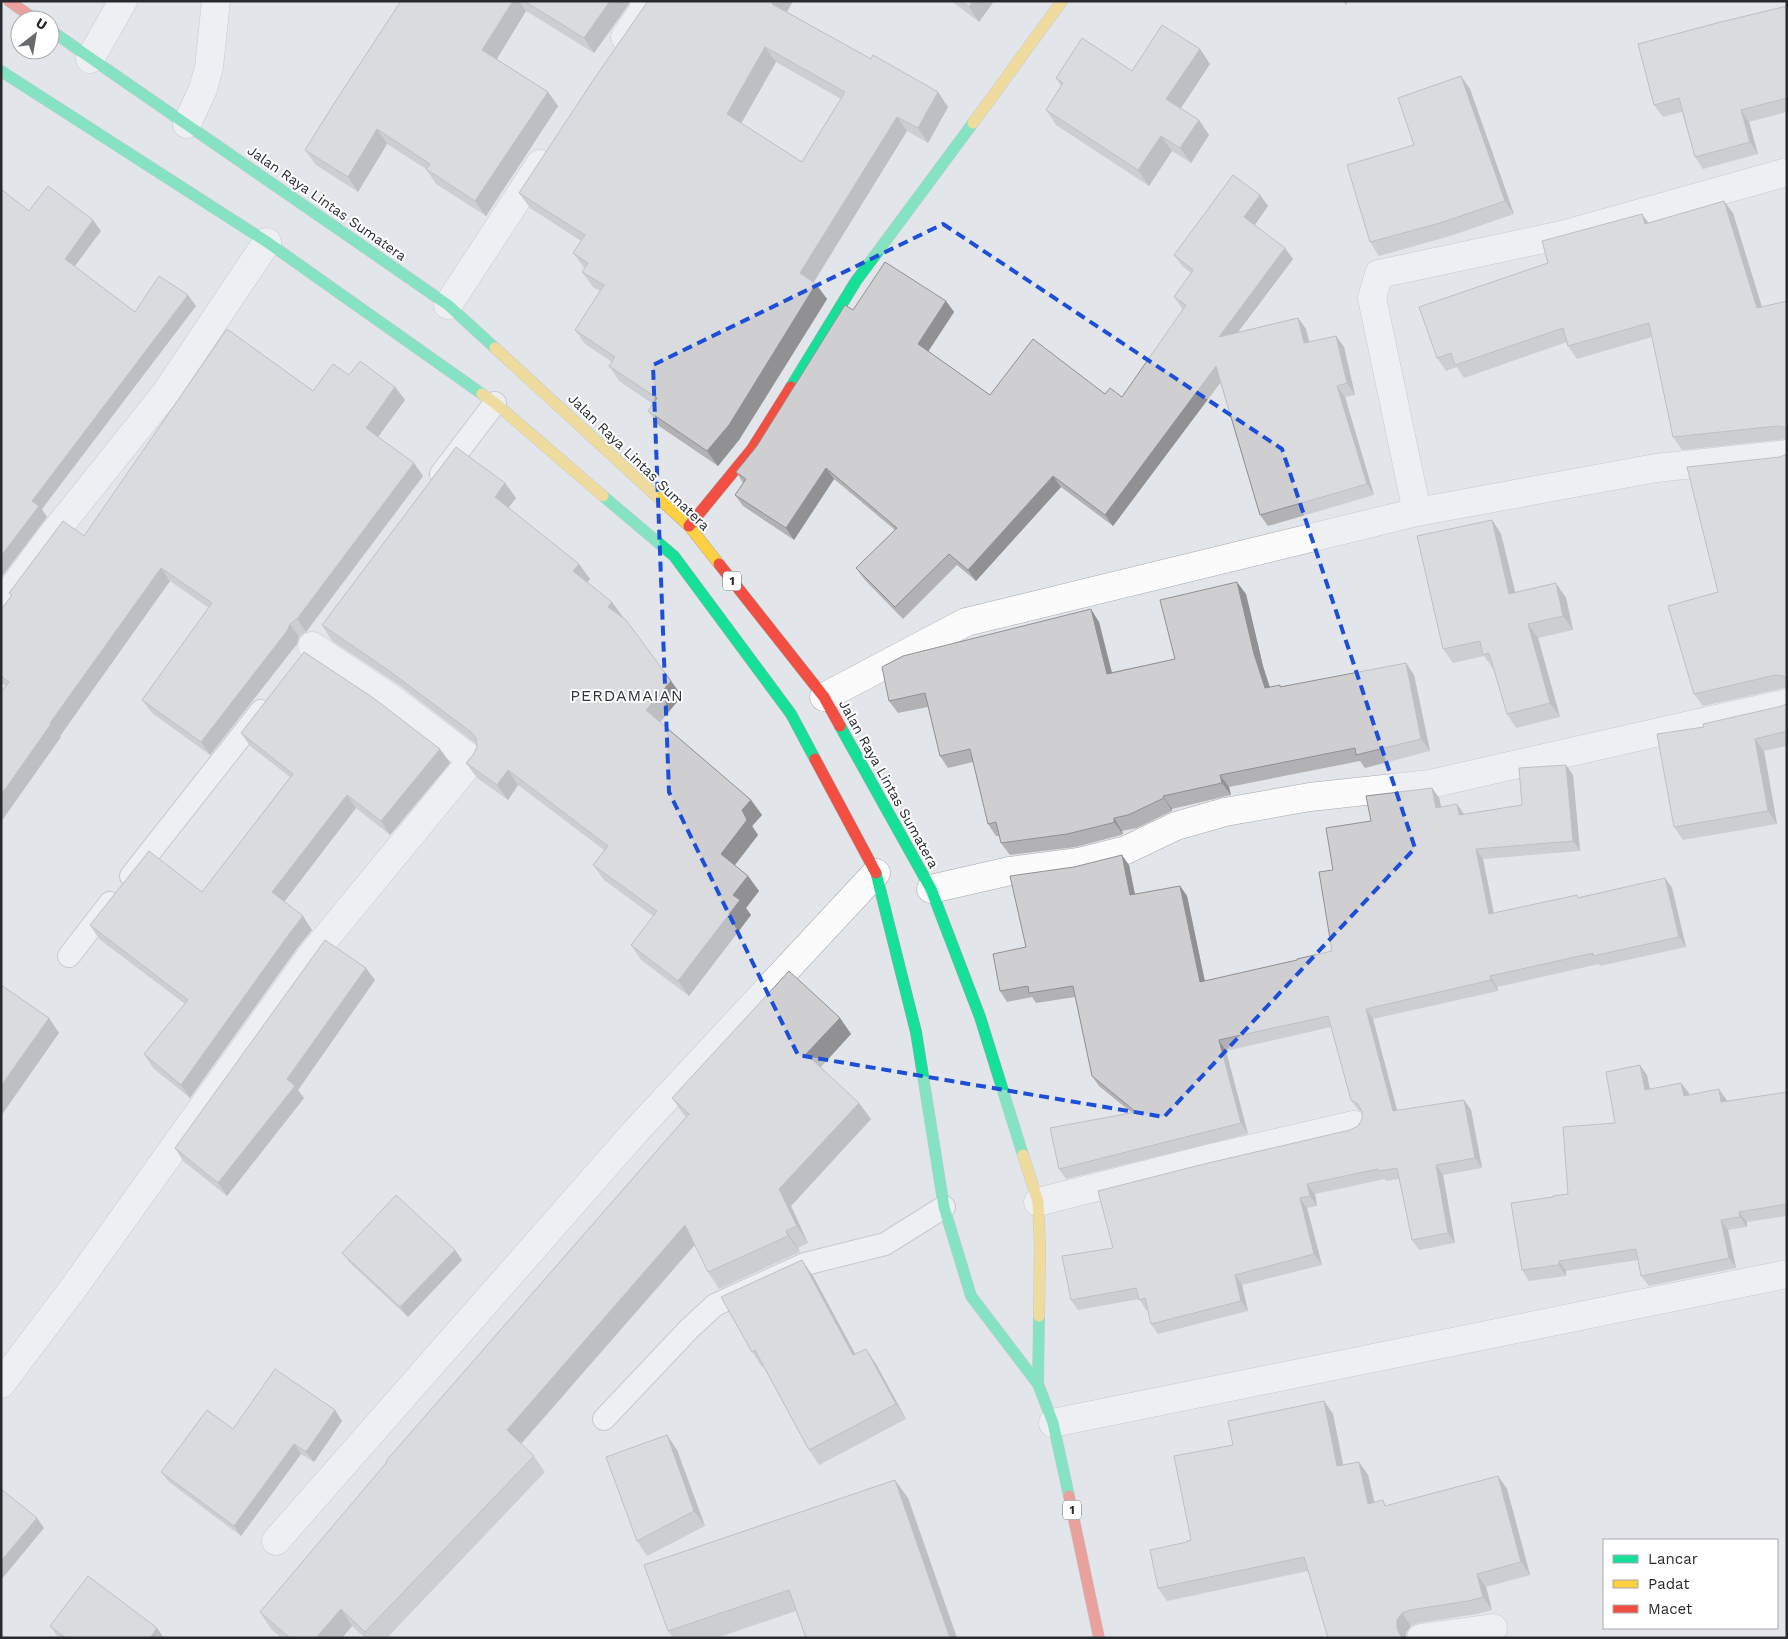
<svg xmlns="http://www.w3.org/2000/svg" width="1788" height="1639" viewBox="0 0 1788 1639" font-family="'Work Sans',sans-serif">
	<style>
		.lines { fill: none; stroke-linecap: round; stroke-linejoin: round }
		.lane-casing { stroke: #a4a7ab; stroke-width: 24 }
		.street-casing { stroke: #a4a7ab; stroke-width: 29 }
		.fast-casing { stroke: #a4a7ab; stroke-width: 12 }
		.slow-casing { stroke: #a4a7ab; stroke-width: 12 }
		.jam-casing { stroke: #a4a7ab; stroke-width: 12 }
		.lane { stroke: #fbfbfc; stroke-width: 22 }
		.street { stroke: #fbfbfc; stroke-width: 28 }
		.fast { stroke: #16e098; stroke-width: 11 }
		.slow { stroke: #ffcf43; stroke-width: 11 }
		.jam { stroke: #f24e42; stroke-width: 11 }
		.wall { fill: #b2b2b5; fill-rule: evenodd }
		.shaded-wall { fill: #919193 }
		.building { fill: #cfcfd2; stroke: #919193; fill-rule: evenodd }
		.marked { fill: none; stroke: #1d4ed8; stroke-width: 4; stroke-dasharray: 10 6; stroke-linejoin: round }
		.labels { text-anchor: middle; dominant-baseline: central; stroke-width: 4; stroke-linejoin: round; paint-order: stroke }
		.shield { fill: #fff; stroke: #68696b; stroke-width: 1 }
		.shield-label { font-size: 12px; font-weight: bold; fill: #27292c }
		.street-label { font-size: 14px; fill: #27292c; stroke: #fff }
		.quarter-label { font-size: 16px; letter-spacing: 1px; fill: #30353b; stroke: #fff }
	</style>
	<rect width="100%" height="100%" fill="#e2e6ea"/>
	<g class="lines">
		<g class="lane-casing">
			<path id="lane" d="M441 474 495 403
				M131 876 261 711
				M69 956 110 903
				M604 1419 689 1329 715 1305 805 1264 885 1244 944 1207"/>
		</g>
		<g class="street-casing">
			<path id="street" d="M625 37 645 8 644 1
				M90 59 123 1
				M187 124 203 89 209 67 216 1
				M448 305 540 164
				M1417 512 1656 468 1787 454
				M1 604 49 539 165 394 267 242
				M824 697 966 622 1417 512 1372 298 1379 274 1562 235 1787 172
				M931 889 1010 871 1079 862 1126 850 1176 826 1225 812 1310 797 1430 784 1787 703
				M1038 1202 1207 1159 1354 1125
				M1 1384 72 1290 311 956 472 760 390 698 312 646
				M1053 1423 1787 1274
				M276 1541 635 1132 876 873
				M1421 1638 1493 1628"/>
		</g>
		<g class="fast-casing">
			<path id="fast" d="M50 30 448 305 495 348
				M1 71 267 242 482 394
				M791 387 856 281 973 123
				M603 496 674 556 791 714 815 759
				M840 726 931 889 980 1017 1023 1155
				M876 873 916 1032 944 1207 971 1296 1038 1384 1053 1423 1069 1496
				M1038 1384 1039 1316"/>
		</g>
		<g class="slow-casing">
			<path id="slow" d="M973 123 1062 1
				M495 348 689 526 719 564
				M482 394 495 403 603 496
				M1023 1155 1038 1202 1040 1247 1039 1316"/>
		</g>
		<g class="jam-casing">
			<path id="jam" d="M9 1 36 20
				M689 526 752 449 791 387
				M719 564 824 697 840 726
				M815 759 876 873
				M1069 1496 1099 1638"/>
		</g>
		<use href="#lane" class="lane"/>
		<use href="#street" class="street"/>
		<use href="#fast" class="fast"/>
		<use href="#slow" class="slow"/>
		<use href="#jam" class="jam"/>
	</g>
	<path class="wall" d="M401 1H629V4L594 53 526 11 497 59 548 92 558 106 486 216 436 184 426 169 387 144 358 192 316 165 305 150Z
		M648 1H793L787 12 871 59 938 92 948 107 928 143 907 131 814 282 827 299 739 440 718 466 659 426 648 411 653 404 619 381 609 366 612 362 585 344 575 330 600 291 593 287 582 272 585 269 573 253 581 241 530 208 519 193ZM776 62 841 99 802 162 741 123Z
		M951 1H994L979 22Z
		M1787 6V112L1749 122 1758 154 1703 169 1695 157 1682 112 1663 117 1654 105Z
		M1200 49 1210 64 1181 108 1209 135 1191 163 1172 151 1149 186 1056 125 1046 110 1061 86 1056 78 1132 71Z
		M1470 89 1514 214 1450 236 1379 256 1370 242 1414 145Z
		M1260 195 1268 206 1254 225 1293 259 1238 332 1298 318 1306 329 1309 342 1336 336 1344 347 1355 395 1345 397 1374 495 1268 526 1260 515 1220 382 1113 526 1061 487 976 581 957 565 903 619 864 579 856 568 895 530 834 479 794 540 743 506 735 495 743 483 736 472 757 446 853 310 946 301 954 312 928 351 990 395 1105 394 1122 397 1183 310 1182 308 1174 297 1191 273 1182 266 1174 255Z
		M1733 213 1761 307 1787 301V439L1682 450 1673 437 1652 337 1577 359 1568 346 1567 342 1464 378 1457 367 1446 371 1437 358 1548 263 1649 223Z
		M349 375 395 387 405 400 378 437 414 463 423 476 306 632 299 637 297 644 210 755 152 713 142 700 209 608 170 581 60 736 61 737 6 686 1 683V610L11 596 9 593 84 536 313 391Z
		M1787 454V688H1784L1703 706 1694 694 1718 592 1780 457Z
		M505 483 516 498 508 508 579 564 590 579 587 582 623 617 682 696 660 722 751 800 762 815 752 826 758 835 735 865 748 876 759 891 746 908 751 915 689 996 641 960 631 945 653 916 604 880 593 865 604 850 518 785 508 800 477 778 466 763 473 755 477 747 476 744 399 685 332 641 322 625Z
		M1492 520 1501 534 1515 592 1556 583 1566 598 1573 630 1538 638 1560 717 1516 728 1507 714 1494 669H1493L1484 656 1453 663 1443 649Z
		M1246 594 1263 666 1270 687H1281L1406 663 1414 675 1430 751 1365 768 1360 761 1229 787 1231 795 1172 809V811L1137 828 1122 831 1123 834 1121 835 1076 847 1010 855 1001 843 999 836H996L988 824 973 762 948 768 940 756 928 707 898 713 889 701 1099 622 1112 672 1175 659Z
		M1787 703V746L1764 751 1777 824 1683 840 1674 827 1704 727 1782 706Z
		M241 733 440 749 450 763 390 835 356 808 284 902 312 930 298 947 190 1098 153 1068 144 1054 185 1004 99 939 90 925 202 892 290 777 250 746Z
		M1566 765 1573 775 1580 851 1483 859 1494 913 1579 897 1665 878 1672 888 1686 947 1600 966 1599 964 1497 987 1498 991 1373 1019 1397 1111 1464 1100 1471 1110 1482 1168 1443 1175 1455 1243 1419 1250 1412 1240 1399 1179 1386 1181 1385 1179 1315 1194 1317 1206 1307 1208 1322 1265 1242 1285 1248 1311 1158 1334 1151 1324 1148 1310H1146L1139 1299 1078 1310 1071 1300 1113 1248 1350 1130 1358 1126 1362 1119V1112L1358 1110 1351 1100 1331 1027 1226 1051 1248 1134 1066 1179 1059 1169 1132 1113 1099 1086 1092 1076 1075 997 1036 1003 1032 997 1007 1002 1000 991 1026 947 1129 865 1135 894 1180 886 1187 896 1205 981 1297 960 1332 951 1333 870 1371 821 1432 788 1439 798 1441 807 1464 814 1522 805Z
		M375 980 298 1090 304 1098 227 1196 183 1161 175 1148Z
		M840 1018 851 1034 821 1067 871 1119 791 1206 808 1243 798 1248 800 1252 719 1289 708 1272 695 1245 521 1444 534 1456 545 1472 387 1638H365L352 1626 342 1638H282L271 1629 260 1612 387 1463 386 1461 686 1117 683 1114 672 1098Z
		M1647 1075 1650 1089 1689 1093V1095L1726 1099 1727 1101 1787 1092V1216L1747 1222V1227L1728 1230 1736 1268 1649 1286 1641 1276 1638 1260 1566 1271V1276L1529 1281 1522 1270 1553 1197 1568 1194Z
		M455 1250 462 1260 408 1317 350 1263 342 1253Z
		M813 1276 855 1354 876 1364 906 1419 819 1465 809 1450 763 1366 762 1367 752 1352Z
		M1324 1401 1333 1414 1343 1465 1359 1462 1368 1475 1374 1502 1387 1506 1498 1476 1507 1489 1530 1575 1486 1587 1492 1610 1477 1614 1419 1623 1411 1626 1406 1633 1308 1571 1167 1601 1158 1588 1187 1542 1191 1540 1233 1445Z
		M335 1410 342 1421 314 1462 301 1454 241 1536 169 1482 161 1472 233 1429Z
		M667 1435 677 1450 705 1526 647 1556 637 1541Z
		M908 1498 957 1638H806L796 1611 716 1638H673L668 1631Z
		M50 1626 164 1638H60L57 1636Z"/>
	<path class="shaded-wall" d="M513 1H519L526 11 493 65 482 50Z
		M610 1H629V4L594 53 584 38Z
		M774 1H793L783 18 772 4Z
		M973 1H994L979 22 969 7Z
		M1343 1H1348L1346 5Z
		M765 47 776 62 738 129 727 114Z
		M1200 49 1210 64 1177 114 1166 99Z
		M1461 76 1470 89 1514 214 1505 201Z
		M548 92 558 106 486 216 475 201Z
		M938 92 948 107 928 143 918 128Z
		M1741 110 1749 122 1758 154 1750 142Z
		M897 117 907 131 810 288 800 273Z
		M1199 120 1209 135 1191 163 1180 148Z
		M377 129 387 144 358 192 348 177Z
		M1161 136 1172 151 1149 186 1138 170Z
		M1260 195 1268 206 1252 229 1244 217Z
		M1724 201 1733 213 1766 320 1757 308Z
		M1642 214 1651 226 1645 224Z
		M93 220 101 231 72 270 65 259Z
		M1285 248 1293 259 1226 348 1219 337Z
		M816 284 827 299 739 440 718 466 707 451Z
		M188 295 196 306 42 509 47 517 1 578V556L32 501Z
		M946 301 954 312 926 355 918 344Z
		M1298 318 1306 329 1312 354 1304 343Z
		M1336 336 1344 347 1355 395 1347 383Z
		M1216 366 1224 378 1113 526 1105 515Z
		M1337 386 1345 397 1374 495 1367 484Z
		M395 387 405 400 375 441 366 428Z
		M414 463 423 476 306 632 297 619Z
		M826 468 834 479 794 540 786 528Z
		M1053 476 1061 487 976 581 968 570Z
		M505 483 516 498 505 512 495 497Z
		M1492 520 1501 534 1519 608 1509 594Z
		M579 564 590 579 584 586 573 571Z
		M161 568 170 581 60 736 61 737 1 822V795L50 723Z
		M1237 582 1246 594 1263 666 1274 701 1265 688 1254 654Z
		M1556 583 1566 598 1573 630 1563 616Z
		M612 602 623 617 608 607Z
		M1091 609 1099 622 1115 686 1107 674Z
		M290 624 299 637 297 644 210 755 201 742Z
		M1528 624 1538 638 1560 717 1550 703Z
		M1406 663 1414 675 1430 751 1421 739Z
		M671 681 682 696 657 726 646 710Z
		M1755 739 1764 751 1777 824 1768 811Z
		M440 749 450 763 390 835 381 821Z
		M1566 765 1573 775 1580 851 1573 841Z
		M508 770 518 785 508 800 497 785Z
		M1220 775 1229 787 1231 795 1222 783Z
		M1432 788 1439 798 1444 818 1436 808Z
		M347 795 356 808 281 906 272 892Z
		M1163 796 1172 809V811L1164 798Z
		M751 800 762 815 752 826 758 835 731 870 721 854 742 810Z
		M1457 804 1464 814 1459 815Z
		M1114 818 1122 831 1123 834 1114 822Z
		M1476 849 1483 859 1496 925 1489 914Z
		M1122 855 1129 865 1137 905 1130 895Z
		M748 876 759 891 746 908 751 915 689 996 678 981 733 895Z
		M1665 878 1672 888 1686 947 1679 937Z
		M1180 886 1187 896 1207 992 1200 982Z
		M303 916 312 930 298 947 190 1098 181 1085 289 934Z
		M366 968 375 980 298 1090 304 1098 227 1196 218 1183 287 1079Z
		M1490 976 1497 987 1498 991 1491 980Z
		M1366 1009 1373 1019 1400 1121 1393 1111Z
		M49 1018 59 1033 1 1116V1086Z
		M840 1018 851 1034 818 1070 806 1054Z
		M1219 1040 1226 1051 1248 1134 1241 1123Z
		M1640 1065 1647 1075 1652 1101 1645 1090Z
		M1681 1083 1689 1093 1691 1106 1684 1096Z
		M1719 1089 1726 1099 1729 1112 1721 1102Z
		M1464 1100 1471 1110 1482 1168 1475 1158Z
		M859 1103 871 1119 791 1206 808 1243 797 1226 779 1189Z
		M1436 1165 1443 1175 1455 1243 1448 1233Z
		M1307 1184 1315 1194 1317 1206 1310 1196Z
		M1300 1198 1307 1208 1322 1265 1314 1254Z
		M1739 1212 1747 1222V1227L1740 1217Z
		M1721 1220 1728 1230 1736 1268 1729 1258Z
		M685 1225 697 1242 519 1446 507 1430Z
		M786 1231 798 1248 800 1252 788 1236Z
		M455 1250 462 1260 408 1317 400 1307Z
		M802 1260 813 1276 864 1370 853 1355Z
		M1559 1261 1566 1271V1276L1559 1265Z
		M1235 1275 1242 1285 1248 1311 1241 1301Z
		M866 1349 876 1364 906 1419 896 1404Z
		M1324 1401 1333 1414 1346 1479 1337 1466Z
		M335 1410 342 1421 314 1462 306 1452Z
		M667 1435 677 1450 705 1526 694 1511Z
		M294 1444 301 1454 241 1536 234 1526Z
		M1359 1462 1368 1475 1378 1517 1368 1504Z
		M1498 1476 1507 1489 1530 1575 1521 1562Z
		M895 1480 908 1498 957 1638H950Z
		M37 1518 44 1528 1 1580V1561Z
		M1477 1574 1486 1587 1492 1610 1483 1597Z
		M341 1609 352 1626 342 1638H316Z
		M1402 1613 1411 1626 1406 1633V1638H1402L1397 1628V1620Z
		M157 1628 164 1638H150Z"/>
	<path class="building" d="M401 1H513L482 50 548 92 475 201 426 169 430 164 377 129 348 177 305 150 335 102Z
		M524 1H610L584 38Z
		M648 1H774L772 4 871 59 873 55 938 92 918 128 897 117 800 273 816 284 729 425 707 451 648 411 657 398 609 366 615 357 575 330 604 285 582 272 588 263 573 253 585 235 519 193 594 79ZM765 47 845 92 802 162 727 114Z
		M961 1H973L969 7Z
		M1787 6V98L1741 110 1750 142 1695 157 1679 98 1654 105 1638 44 1717 23Z
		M1162 25 1200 49 1166 99 1199 120 1180 148 1161 136 1138 170 1046 110 1063 83 1056 78 1082 38 1132 71Z
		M1461 76 1505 201 1440 223 1370 242 1347 165 1414 145 1398 98Z
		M1233 175 1260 195 1244 217 1285 248 1219 337 1298 318 1304 343 1336 336 1347 383 1337 386 1367 484 1260 515 1216 366 1105 515 1053 476 968 570 949 554 895 607 856 568 897 528 826 468 786 528 735 495 746 479 736 472 757 446 845 305 853 310 885 262 946 301 918 344 990 395 1033 339 1105 394 1110 388 1122 397 1186 305 1174 297 1193 270 1174 255Z
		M48 186 93 220 65 259 135 312 159 276 188 295 32 501 39 506 1 556V189L29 211Z
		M1724 201 1757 308 1787 301V429L1784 427 1777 426 1673 437 1649 323 1568 346 1563 328 1455 365 1451 353 1437 358 1419 307 1548 263 1542 241 1642 214 1645 224Z
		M227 329 313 391 333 364 349 375 360 361 395 387 366 428 414 463 297 619 290 624 287 631 201 742 142 700 212 603 161 568 50 723 51 724 1 795V692L9 682 1 676V610L12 595 9 593 63 521 84 536Z
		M456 447 505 483 495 497 579 564 573 571 612 602 608 607 626 620 671 681 646 710 751 800 742 810 747 820 721 854 748 876 733 895 740 900 678 981 631 945 657 911 593 865 608 846 508 770 497 785 466 763 473 755 477 747 476 738 471 732 388 670 322 625Z
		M1787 454V678L1783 676 1775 675 1694 694 1668 606 1718 592 1687 467 1780 457Z
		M1492 520 1509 594 1556 583 1563 616 1528 624 1550 703 1507 714 1489 653 1483 655 1480 641 1443 649 1417 536Z
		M1237 582 1254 654 1265 688 1280 685V687L1406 663 1421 739 1356 755 1355 748 1220 775 1222 783 1163 796 1164 798 1128 815 1114 818V822L1112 823 1067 834 1001 843 996 822 988 824 970 749 940 756 925 693 889 701 882 667 903 656 1091 609 1107 674 1175 659 1160 600Z
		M304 652 372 697 440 749 381 821 347 795 272 892 303 916 289 934 181 1085 144 1054 188 1000 90 925 149 851 202 892 293 774 241 733Z
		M1787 703V731L1755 739 1768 811 1674 827 1657 734 1704 727 1703 724 1782 706Z
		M1566 765 1573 841 1476 849 1489 914 1577 895 1578 898 1665 878 1679 937 1593 956V953L1490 976 1491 980 1366 1009 1393 1111 1464 1100 1475 1158 1436 1165 1448 1233 1412 1240 1397 1168 1379 1171 1378 1169 1307 1184 1310 1196 1300 1198 1314 1254 1235 1275 1241 1301 1151 1324 1145 1298 1139 1300 1136 1288 1071 1300 1062 1256 1113 1248 1098 1191 1204 1164 1350 1130 1358 1126 1362 1119V1112L1358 1104 1351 1100 1328 1016 1219 1040 1241 1123 1059 1169 1050 1128 1136 1112 1092 1076 1073 986 1029 993 1028 986 1000 991 993 954 1026 947 1010 876 1074 867 1122 855 1130 895 1180 886 1200 982 1297 960V959L1332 951 1319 872 1333 870 1326 828 1371 821 1366 796 1432 788 1436 808 1457 804 1459 815 1522 805 1519 768Z
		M325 940 366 968 287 1079 295 1086 218 1183 175 1148Z
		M789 971 840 1018 806 1054 859 1103 779 1189 797 1226 786 1231 788 1236 708 1272 685 1225 507 1430 534 1456 365 1632 341 1609 316 1638H290L260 1612 387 1462 386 1461 689 1114 672 1098Z
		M1 985 49 1018 1 1086Z
		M1640 1065 1645 1090 1681 1083 1684 1096 1719 1089 1721 1102 1787 1092V1204L1739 1212 1740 1217 1721 1220 1729 1258 1641 1276 1636 1249 1559 1261V1265L1522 1270 1511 1203 1553 1197V1196L1568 1194 1563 1127 1615 1123 1606 1072Z
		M396 1195 455 1250 400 1307 342 1253Z
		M802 1260 853 1355 866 1349 896 1404 809 1450 755 1350 752 1352 721 1297Z
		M275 1369 335 1410 306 1452 294 1444 234 1526 161 1472 207 1410 233 1429Z
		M1324 1401 1337 1466 1359 1462 1368 1504 1383 1500 1385 1506 1498 1476 1521 1562 1477 1574 1483 1597 1468 1601 1410 1610 1402 1613 1397 1620V1628L1400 1635 1404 1638H1328L1304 1557 1158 1588 1150 1550 1187 1542V1541L1191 1540 1174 1456 1233 1445 1228 1421Z
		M667 1435 694 1511 637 1541 606 1457Z
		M895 1480 950 1638H806L789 1590 668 1631 644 1565Z
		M1 1489 37 1518 1 1561Z
		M88 1576 157 1628 150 1638H66L50 1626Z"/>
	<path d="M0 0H1788V1639H0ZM943 224 1282 449 1415 848 1164 1117 798 1055 669 792 653 365Z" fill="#e2e6ea" fill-opacity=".55" fill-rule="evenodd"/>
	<path class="marked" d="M943 224 1282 449 1415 848 1164 1117 798 1055 669 792 653 365Z"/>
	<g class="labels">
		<g class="shield">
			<rect x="723" y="571.5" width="18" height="19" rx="4"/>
			<rect x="1063" y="1500.5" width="18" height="19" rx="4"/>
		</g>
		<g class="shield-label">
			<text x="732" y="581">1</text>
			<text x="1072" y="1510">1</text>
		</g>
		<g class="street-label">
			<text transform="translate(327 203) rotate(35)">Jalan Raya Lintas Sumatera</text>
			<text transform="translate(639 462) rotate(44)">Jalan Raya Lintas Sumatera</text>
			<text transform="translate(889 784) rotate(61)">Jalan Raya Lintas Sumatera</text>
		</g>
		<g class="quarter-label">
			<text x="627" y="695">PERDAMAIAN</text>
		</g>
	</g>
	<rect width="1788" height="1639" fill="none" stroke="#27292c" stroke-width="5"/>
	<rect x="1603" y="1539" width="175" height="90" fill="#ffffff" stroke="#a9a9ab"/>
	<rect x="1613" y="1555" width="25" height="8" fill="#16e098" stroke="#a9a9ab"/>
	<text x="1648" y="1564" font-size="15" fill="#27292c">Lancar</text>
	<rect x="1613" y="1580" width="25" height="8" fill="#ffcf43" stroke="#a9a9ab"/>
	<text x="1648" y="1589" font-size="15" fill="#27292c">Padat</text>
	<rect x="1613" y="1605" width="25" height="8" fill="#f24e42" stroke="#a9a9ab"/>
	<text x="1648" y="1614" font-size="15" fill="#27292c">Macet</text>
	<g transform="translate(35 35) rotate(31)"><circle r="24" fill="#ffffff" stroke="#a9a9ab"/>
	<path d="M0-4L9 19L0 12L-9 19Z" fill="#686b6e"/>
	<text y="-8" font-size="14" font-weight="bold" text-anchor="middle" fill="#27292c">U</text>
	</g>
</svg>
